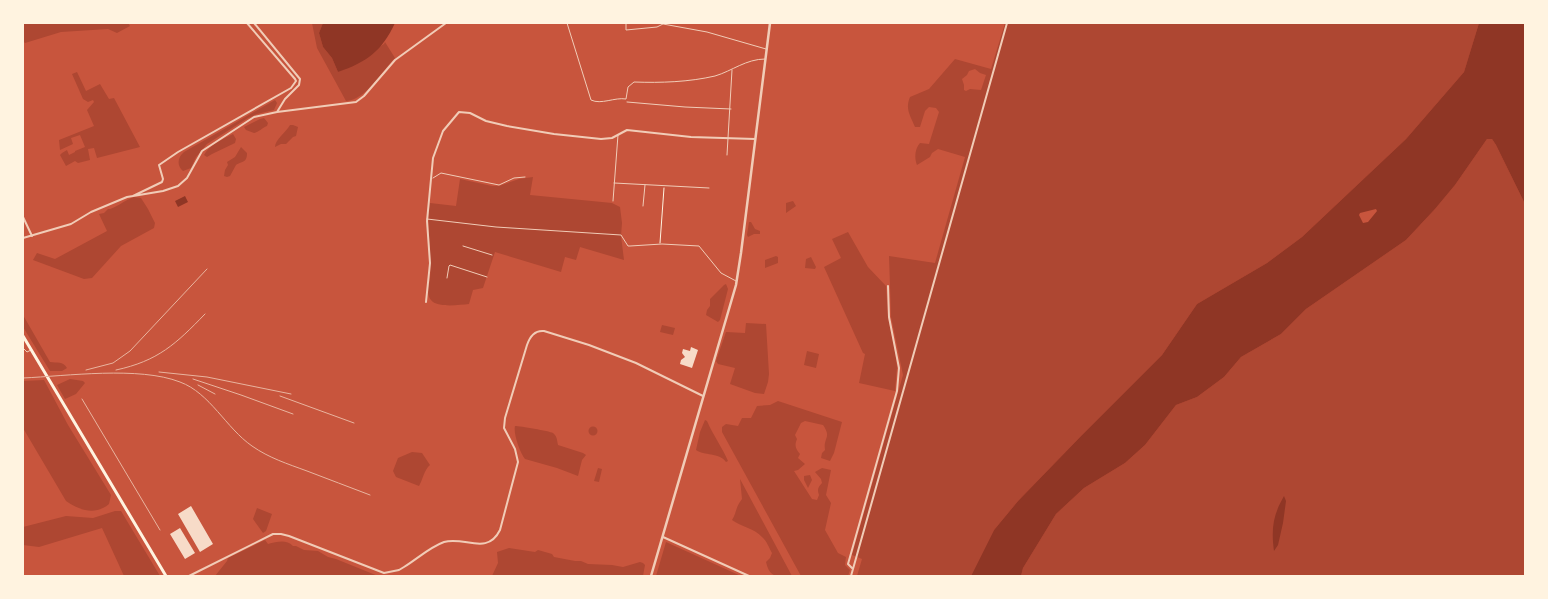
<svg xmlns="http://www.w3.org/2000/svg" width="1548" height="599" viewBox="0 0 1548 599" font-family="Mulish,sans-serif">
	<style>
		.green { fill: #ae4732; fill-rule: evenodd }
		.water { fill: #8f3625; fill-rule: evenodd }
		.building { fill: #f7dbc8 }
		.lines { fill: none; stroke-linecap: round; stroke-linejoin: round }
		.path { stroke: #fff3e0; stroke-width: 1 }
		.service { stroke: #f1ccb7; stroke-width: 1 }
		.minor { stroke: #f1ccb7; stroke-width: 2 }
		.tertiary { stroke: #f1ccb7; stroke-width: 2.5 }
		.secondary { stroke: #fff3e0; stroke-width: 3 }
		.rail { stroke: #e9b49f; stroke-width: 1 }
	</style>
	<rect width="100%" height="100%" fill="#c8553d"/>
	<path class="green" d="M23 23H128L130 26 117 33 108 29 61 32 25 43 23 41Z
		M312 23H323L319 33 323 47 332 58 338 72 384 44 385 42 395 58C381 72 366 100 346 101L317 48Z
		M1005 23H1479L1464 72 1406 139 1302 237 1267 263 1197 304 1162 355 1082 435 1018 501 994 530 971 576H857L862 559 852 555 903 375 891 317 889 256 935 263 965 157 938 149 932 153 930 157 917 165C914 158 915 148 920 143L929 144 939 112 936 108 929 107 925 111 920 127H915C910 115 905 109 910 97L929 89 955 59 991 69ZM975 69 980 73 986 75 981 90 970 89 966 91 964 90V85L962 79 967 75 969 71Z
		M77 72 86 91 100 84 109 99 114 98 140 147 97 158 94 148 88 149 90 160 78 163 75 161 66 166 60 155 62 153 67 150 69 155 75 152V151L85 147 80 135 71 138 73 144 60 150 59 140 94 126 87 110 94 102 93 100 88 102 83 99 72 74Z
		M275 100 277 103 274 110 257 114 248 118 207 144 196 157 191 168 183 171C176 165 178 157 184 152Z
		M264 118 268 123 267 126C262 128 259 132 254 133L246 130 244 127 260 119Z
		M290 125H293L298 127 296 136 293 137 286 144H281L275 147C275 140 286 132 290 125Z
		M233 134 236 139 235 143 212 154 207 157 204 155C209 145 223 139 233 134Z
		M1487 139H1492L1496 145 1525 204V576H1021L1023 568 1056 514 1084 488 1125 463 1145 445 1176 405 1197 397 1224 377 1241 357 1281 334 1306 309 1406 240 1435 209 1455 185Z
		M241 147 247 153C247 163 242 161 236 165L230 176 227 177 224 176 225 170 228 165 227 162 235 157Z
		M533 177 530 195 612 203 620 207 622 223 621 236 624 260 580 247 576 260 565 257 561 272 495 252 483 288 473 290 469 304C459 305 437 308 431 300 426 295 429 285 430 279 432 253 426 228 430 203L456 206 460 179 492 186H499L519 179Z
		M134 197 141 198 148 209 136 216 148 209 155 223 154 228 121 246 92 278 84 279 33 260 37 253 55 259 107 231 99 214 104 213 108 209H110C119 206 125 200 134 197Z
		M793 201 796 206 786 213V203Z
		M749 222H751L755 229 760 231V234H754L748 237 747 235Z
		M848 232 868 267 886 286 888 318 895 351 897 367 895 391 859 383 865 354 863 353 824 267 841 258 832 239Z
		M776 256 778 257V263L765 268V260Z
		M811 257 816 267 815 269 805 268 806 259Z
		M726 284 728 289 720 320 718 322 706 315 707 310 710 306V299L724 285Z
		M23 315 50 362C57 363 63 361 67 368L62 371H50L23 327Z
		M746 323 766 324 769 374 768 382 764 394 755 393 730 384 735 368 718 364 716 361 726 332 745 333Z
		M662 325 675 328 673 335 660 332Z
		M807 351 819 354 816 368 804 365Z
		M70 379 83 381 85 383 76 394 65 399 57 385Z
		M44 380 68 425 111 495 109 504C95 516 79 510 66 501L23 428V381Z
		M778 401 842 422 834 453 830 461 821 458 822 453 825 450C823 437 832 438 823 425L805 421 801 423 795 435 797 439C794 446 796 449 800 454L798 458 805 464 798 470 794 471 812 499 817 500 819 495C817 490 818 487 822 483L821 479 815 472 822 468 831 470 826 495 831 503 825 530 838 553 846 557 845 565 850 570 848 576H801L722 432V427L726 424 738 426 742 418H751L757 406 770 405Z
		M705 420 707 421C713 435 722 447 728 461L726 462C719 452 704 456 696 450L700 432Z
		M515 426C520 426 549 431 553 433 557 436 557 440 558 445L583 453 586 455 582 460 578 476 557 468 525 459C520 453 513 433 515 426Z
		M588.5 431a4.5 4.5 0 1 1 9 0a4.5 4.5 0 1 1-9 0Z
		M412 452 422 453 430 465C424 470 423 479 419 486L396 477 393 471 398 458Z
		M598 468 602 469 599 482 594 481Z
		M810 475 812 480 808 488 804 480V476Z
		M740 479 792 576C777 576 770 579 766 562L770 558 772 553C769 548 767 541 762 537 754 528 741 527 732 520 737 512 735 508 742 499Z
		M257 508 272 514 266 531 263 533 253 519Z
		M115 511H121L160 576H124L102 528 39 547 23 545V527L66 516 93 518Z
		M265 540 268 544C277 542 286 539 293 546H296L304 550 318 551 328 557 336 559 378 576H215L227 561 228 558Z
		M666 542 741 576H656Z
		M509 548 535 552 538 550 552 554 554 557 575 561H581L588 564 612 565 623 567 640 562 643 563 645 565 643 576H492L498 563 497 552Z"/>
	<path class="water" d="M323 23H395C382 51 367 62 338 72L332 58 323 47 319 33Z
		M1479 23H1525V204L1496 145 1492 139H1487L1455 185 1435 209 1406 240 1306 309 1281 334 1241 357 1224 377 1197 397 1176 405 1145 445 1125 463 1084 488 1056 514 1023 568 1021 576H971L994 530 1018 501 1082 435 1162 355 1197 304 1267 263 1302 237 1406 139 1464 72ZM1376 209 1377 211 1368 222 1363 223 1359 215 1360 213Z
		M185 196 188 202 178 207 175 201Z
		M1284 496 1286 501 1283 523 1278 545 1274 551C1271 529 1273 515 1284 496Z"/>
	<path class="building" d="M691 347 698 350 692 368 680 364 681 360 685 357 682 353 683 349 690 351Z
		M191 506 213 544 200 552 178 514Z
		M180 528 195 553 185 559 170 534Z"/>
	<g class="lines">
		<path class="path" d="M660 243 664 188"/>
		<path class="service" d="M567 23 591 100C601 105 615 97 626 99L628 87 634 82C661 83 689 82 715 76 732 71 746 59 765 59
			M626 23V30L657 27 663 24 707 32 766 49
			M627 102 685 107 731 109
			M727 155 732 70
			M433 178 441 173 499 185 514 178 525 177
			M614 183 709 188
			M613 201 618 135
			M643 206 645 185
			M427 219 496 227 621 235 628 246H630L662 244 699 246 721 273 736 281
			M463 246 492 255
			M447 278 449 266 450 265 487 277
			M23 348 27 352 31 350"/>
		<path class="minor" d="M254 23 300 79 299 85 285 99 277 112
			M133 196 162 182 163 179 159 165 178 152 291 88 296 81 295 79 247 23
			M23 217 32 236
			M23 238 71 224 91 212 127 197 163 191 178 186 187 178 202 151 254 117 277 112 356 102 364 96 395 60 446 23
			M426 302 430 263 427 221 433 158 443 131 459 112 470 113 486 121 507 126 554 134 601 139 612 138 627 130 691 137 755 139
			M663 537 749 576
			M853 569 848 564 897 391 899 368 889 317 888 286
			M189 576 273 534H281L289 536 384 573 399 570 404 567C417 559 430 547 444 542 465 536 487 556 500 530L518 462 515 449 504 428 505 418 527 345C530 336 535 330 544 331L589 345 636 363 703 396
			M851 576 1007 23"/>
		<path class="tertiary" d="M651 576 736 285 741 253 770 23"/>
		<path class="secondary" d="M23 336 166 576"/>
		<path class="rail" d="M86 370 113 363 130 351 207 269
			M116 370C158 361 176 344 205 314
			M159 372 207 377 291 394
			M23 378C67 376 139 366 180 382 210 393 226 428 252 446 269 458 288 464 307 471 328 479 349 487 370 495
			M193 379 241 395 293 414
			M198 385 215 394
			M280 396 354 423
			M82 399 160 530"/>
	</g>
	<rect width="1548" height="599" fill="none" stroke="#fff3e0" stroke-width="48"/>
</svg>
